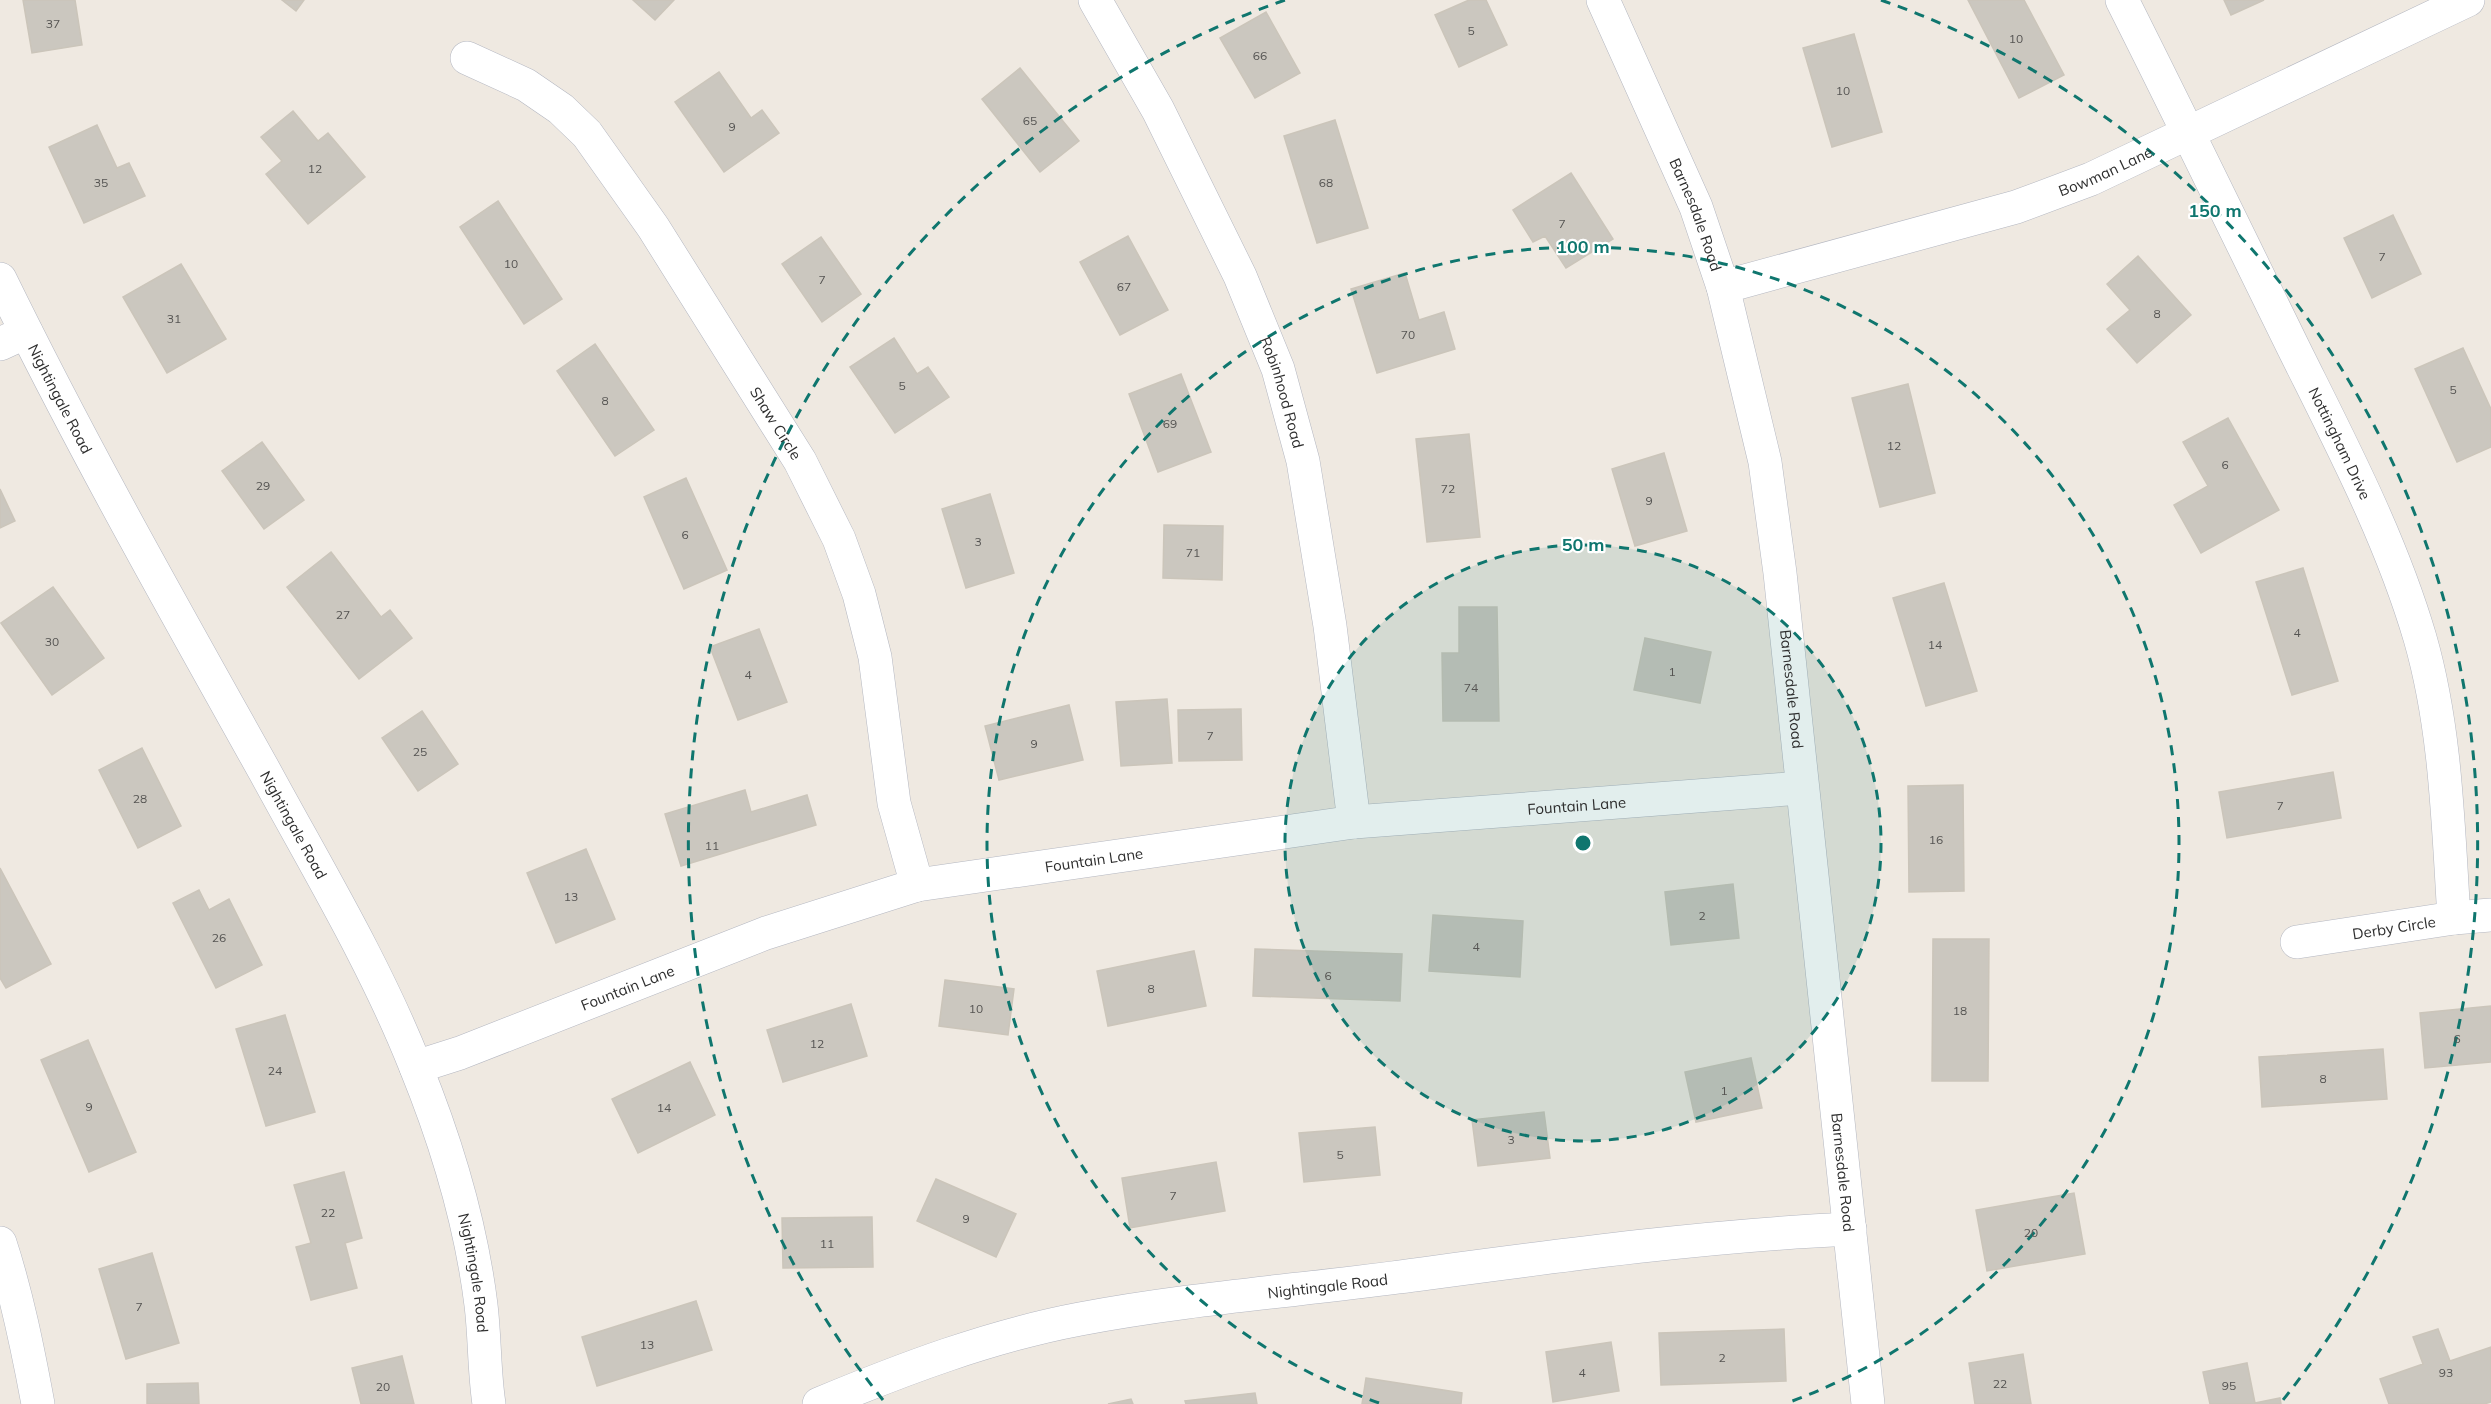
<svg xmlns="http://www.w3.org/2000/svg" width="2491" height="1404" viewBox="0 0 2491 1404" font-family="Mulish,sans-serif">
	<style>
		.building { fill: #cbc7bf; stroke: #cbc5ba; stroke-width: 1.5 }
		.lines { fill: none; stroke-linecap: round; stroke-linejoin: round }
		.minor-casing { stroke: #b4b7c1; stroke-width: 34 }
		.minor { stroke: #fff; stroke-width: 33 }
		.ring { fill: none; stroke: #0f766e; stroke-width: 3; stroke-dasharray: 10 8 }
		.labels { text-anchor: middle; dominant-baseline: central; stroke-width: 4.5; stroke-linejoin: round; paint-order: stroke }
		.number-label { font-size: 12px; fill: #555452 }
		.street-label { font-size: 15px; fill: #2e2e2e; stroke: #fff }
		.centre { fill: #0f766e; stroke: #fff; stroke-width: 3 }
		.ring-label { font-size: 18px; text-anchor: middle; font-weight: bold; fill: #0f766e; stroke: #fff; stroke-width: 4.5; stroke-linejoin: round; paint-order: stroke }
	</style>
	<rect width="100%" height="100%" fill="#efe9e1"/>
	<path class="building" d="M23 0H75L82 45 32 53Z
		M282 0H304L296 11Z
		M633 0H674L655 20Z
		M1469 0H1486L1507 45 1459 67 1435 15Z
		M1968 0H2024L2064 75 2019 98Z
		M2224 0H2264L2231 15Z
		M1266 12 1300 73 1255 98 1220 38Z
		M1854 34 1882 132 1832 147 1803 48Z
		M1020 68 1079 141 1040 172 982 99Z
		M719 72 751 118 762 110 779 133 724 172 675 102Z
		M293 111 318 141 328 133 365 177 308 224 266 174 282 161 261 137Z
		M1335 120 1368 228 1317 243 1284 136Z
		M97 125 117 168 129 163 145 196 84 223 49 147Z
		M1571 173 1613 239 1566 268 1545 236 1533 242 1513 210Z
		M498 201 562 299 524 324 460 227Z
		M2393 215 2421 274 2372 298 2344 238Z
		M1128 236 1168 310 1120 335 1080 262Z
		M821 237 861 294 822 322 782 264Z
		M2138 256 2191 315 2137 363 2107 329 2130 310 2107 284Z
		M181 264 226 339 167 373 123 297Z
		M1405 273 1419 320 1444 312 1455 349 1377 373 1351 289Z
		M894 338 917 374 928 367 949 397 895 433 850 367Z
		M595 344 654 430 615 456 557 371Z
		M2463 348 2491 409V447L2457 462 2415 369Z
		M1181 374 1211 452 1158 472 1129 394Z
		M1908 384 1935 493 1880 507 1852 398Z
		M2228 418 2279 510 2201 553 2174 505 2208 486 2183 442Z
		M1469 434 1480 537 1427 542 1416 439Z
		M262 442 304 500 264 529 222 471Z
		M1664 453 1687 531 1635 546 1612 469Z
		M686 478 727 570 684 589 644 497Z
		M0 489 15 521 0 528Z
		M990 494 1014 573 966 588 942 509Z
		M1164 525 1223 526 1222 580 1163 578Z
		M331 552 381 617 390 610 412 638 359 679 287 587Z
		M2303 568 2338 681 2292 695 2256 582Z
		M1944 583 1977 691 1926 706 1893 598Z
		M53 587 104 658 52 695 1 623Z
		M1459 607H1497L1499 721H1443L1442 653H1459Z
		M759 629 787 702 738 720 710 647Z
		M1645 638 1711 652 1700 703 1634 690Z
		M1167 699 1172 763 1121 766 1116 702Z
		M1069 705 1083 760 999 780 985 726Z
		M1241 709 1242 760 1179 761 1178 710Z
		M422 711 458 764 418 791 382 738Z
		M142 748 181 826 138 848 99 770Z
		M2333 772 2341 818 2227 838 2219 792Z
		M1963 785 1964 891 1909 892 1908 786Z
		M745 790 751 812 807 795 816 825 681 866 665 814Z
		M586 849 615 919 556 943 527 873Z
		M0 868 51 964 6 988 0 978Z
		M1733 884 1739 938 1671 945 1665 892Z
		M199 890 209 910 229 899 262 965 216 988 173 903Z
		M1433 915 1523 921 1520 977 1429 971Z
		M1933 939H1989L1988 1081H1932Z
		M1255 949 1402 954 1400 1001 1253 996Z
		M1194 951 1206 1006 1108 1026 1097 971Z
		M945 980 1014 989 1008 1035 939 1026Z
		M851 1004 867 1056 783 1082 767 1030Z
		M2491 1006V1062L2425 1068 2420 1013Z
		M285 1015 315 1112 266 1126 236 1029Z
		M88 1040 136 1152 89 1172 41 1060Z
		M2383 1049 2387 1099 2262 1107 2259 1057Z
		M1751 1058 1762 1108 1696 1122 1685 1072Z
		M690 1062 715 1115 638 1153 612 1099Z
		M1544 1112 1550 1158 1478 1166 1472 1120Z
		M1375 1127 1380 1175 1304 1182 1299 1133Z
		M1216 1162 1225 1211 1130 1228 1122 1178Z
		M344 1172 362 1238 345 1243 357 1288 311 1300 296 1247 311 1243 294 1185Z
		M936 1179 1016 1214 996 1257 917 1221Z
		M2074 1193 2085 1254 1987 1271 1976 1210Z
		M872 1217 873 1267 783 1268 782 1218Z
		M152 1253 179 1343 126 1359 99 1269Z
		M696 1301 712 1350 597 1386 582 1337Z
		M1784 1329 1786 1381 1661 1385 1659 1333Z
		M2438 1329 2450 1361 2491 1347V1402L2484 1404H2389L2380 1379 2423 1364 2413 1337Z
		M1611 1342 1619 1391 1553 1402 1546 1352Z
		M2023 1354 2031 1404H1975L1969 1363Z
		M402 1356 414 1404H361L352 1368Z
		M2247 1363 2255 1403 2280 1398 2281 1404H2210L2203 1372Z
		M1366 1378 1462 1393 1461 1404H1362Z
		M198 1383 199 1404H147V1384Z
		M1255 1393 1257 1404H1186L1185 1401Z
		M1131 1399 1133 1404H1108Z"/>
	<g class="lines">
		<g class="minor-casing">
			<g id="minor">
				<path id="s1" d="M1095 0 1158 110 1240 276 1278 369 1303 461 1330 626 1354 822"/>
				<path id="s2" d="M1603 0 1696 207 1723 287 1765 462 1780 573 1868 1404"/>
				<path id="s3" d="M2122 0C2180 115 2236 231 2293 347 2340 442 2390 536 2420 638 2446 728 2448 824 2454 918"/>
				<path id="s4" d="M467 58 526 85 561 109 587 134 653 227 800 461 839 539 859 594 875 657 894 803 917 885"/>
				<path id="s5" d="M0 279C82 447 174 609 265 772 317 868 375 964 415 1065 446 1141 471 1224 481 1305 485 1338 484 1371 489 1404"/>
				<path id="s6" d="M1723 287 2016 207 2091 179 2468 0"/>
				<path d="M0 344 26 332"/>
				<path id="s7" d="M2297 942 2454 918 2491 915"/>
				<path id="s8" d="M416 1067 460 1053 766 933 917 885 1354 822 1802 788"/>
				<path d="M0 1243C17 1295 28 1350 38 1404"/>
				<path id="s9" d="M819 1404C903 1369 990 1336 1080 1319 1185 1299 1293 1291 1399 1277 1549 1257 1699 1236 1850 1229"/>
			</g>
		</g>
		<use href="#minor" class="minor"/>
	</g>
	<circle cx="1583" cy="843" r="298" fill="#0f766e" fill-opacity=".12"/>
	<g class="ring">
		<circle cx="1583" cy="843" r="298"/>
		<path d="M1379 1403A596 596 0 1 1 1787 1403"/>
		<path d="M883 1400A894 894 0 0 1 1285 0M1881 0A894 894 0 0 1 2283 1400"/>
	</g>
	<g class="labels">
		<g class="number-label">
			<text x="53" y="23">37</text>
			<text x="1471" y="30">5</text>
			<text x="2016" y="38">10</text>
			<text x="1260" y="55">66</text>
			<text x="1843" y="90">10</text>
			<text x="1030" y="120">65</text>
			<text x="732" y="126">9</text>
			<text x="315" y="168">12</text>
			<text x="101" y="182">35</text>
			<text x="1326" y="182">68</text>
			<text x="1562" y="223">7</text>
			<text x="2382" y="256">7</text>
			<text x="511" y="263">10</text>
			<text x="822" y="279">7</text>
			<text x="1124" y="286">67</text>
			<text x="2157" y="313">8</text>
			<text x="174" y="318">31</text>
			<text x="1408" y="334">70</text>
			<text x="902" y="385">5</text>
			<text x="2453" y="389">5</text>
			<text x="605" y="400">8</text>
			<text x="1170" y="423">69</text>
			<text x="1894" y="445">12</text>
			<text x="2225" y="464">6</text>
			<text x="263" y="485">29</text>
			<text x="1448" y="488">72</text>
			<text x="1649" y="500">9</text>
			<text x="685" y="534">6</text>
			<text x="978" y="541">3</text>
			<text x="1193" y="552">71</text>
			<text x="343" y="614">27</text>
			<text x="2297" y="632">4</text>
			<text x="52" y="641">30</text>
			<text x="1935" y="644">14</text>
			<text x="1672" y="671">1</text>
			<text x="748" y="674">4</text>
			<text x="1471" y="687">74</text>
			<text x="1210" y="735">7</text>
			<text x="1034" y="743">9</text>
			<text x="420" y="751">25</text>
			<text x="140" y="798">28</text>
			<text x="2280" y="805">7</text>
			<text x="1936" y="839">16</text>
			<text x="712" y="845">11</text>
			<text x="571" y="896">13</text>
			<text x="1702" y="915">2</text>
			<text x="219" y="937">26</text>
			<text x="1476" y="946">4</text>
			<text x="1328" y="975">6</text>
			<text x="1151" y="988">8</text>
			<text x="976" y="1008">10</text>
			<text x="1960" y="1010">18</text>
			<text x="2457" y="1038">6</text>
			<text x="817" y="1043">12</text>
			<text x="275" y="1070">24</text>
			<text x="2323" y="1078">8</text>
			<text x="1724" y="1090">1</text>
			<text x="89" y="1106">9</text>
			<text x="664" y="1107">14</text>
			<text x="1511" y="1139">3</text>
			<text x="1340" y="1154">5</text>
			<text x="1173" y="1195">7</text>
			<text x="328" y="1212">22</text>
			<text x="966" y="1218">9</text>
			<text x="2031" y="1232">20</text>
			<text x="827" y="1243">11</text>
			<text x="139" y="1306">7</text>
			<text x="647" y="1344">13</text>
			<text x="1722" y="1357">2</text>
			<text x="1582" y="1372">4</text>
			<text x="2446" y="1372">93</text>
			<text x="2000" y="1383">22</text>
			<text x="2229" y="1385">95</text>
			<text x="383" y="1386">20</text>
		</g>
		<g class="street-label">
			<text stroke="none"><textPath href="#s6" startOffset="400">Bowman Lane</textPath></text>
			<text stroke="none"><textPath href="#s2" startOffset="234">Barnesdale Road</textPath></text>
			<text stroke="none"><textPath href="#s1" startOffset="436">Robinhood Road</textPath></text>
			<text stroke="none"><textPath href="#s5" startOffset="134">Nightingale Road</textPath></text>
			<text stroke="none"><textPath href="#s4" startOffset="489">Shaw Circle</textPath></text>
			<text stroke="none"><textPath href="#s3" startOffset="494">Nottingham Drive</textPath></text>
			<text stroke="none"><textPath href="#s2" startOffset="720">Barnesdale Road</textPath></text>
			<text stroke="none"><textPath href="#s8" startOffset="1198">Fountain Lane</textPath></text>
			<text stroke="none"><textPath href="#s5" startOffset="620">Nightingale Road</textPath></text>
			<text stroke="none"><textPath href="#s8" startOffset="712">Fountain Lane</textPath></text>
			<text stroke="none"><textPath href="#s7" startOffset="98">Derby Circle</textPath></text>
			<text stroke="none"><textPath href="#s8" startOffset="226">Fountain Lane</textPath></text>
			<text stroke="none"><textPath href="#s2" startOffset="1206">Barnesdale Road</textPath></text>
			<text stroke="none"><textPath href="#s5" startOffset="1106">Nightingale Road</textPath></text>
			<text stroke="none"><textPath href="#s9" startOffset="525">Nightingale Road</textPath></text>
		</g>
	</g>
	<circle cx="1583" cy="843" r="9" class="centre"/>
	<g class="ring-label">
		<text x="2215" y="217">150 m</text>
		<text x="1583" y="253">100 m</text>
		<text x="1583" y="551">50 m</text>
	</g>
</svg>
